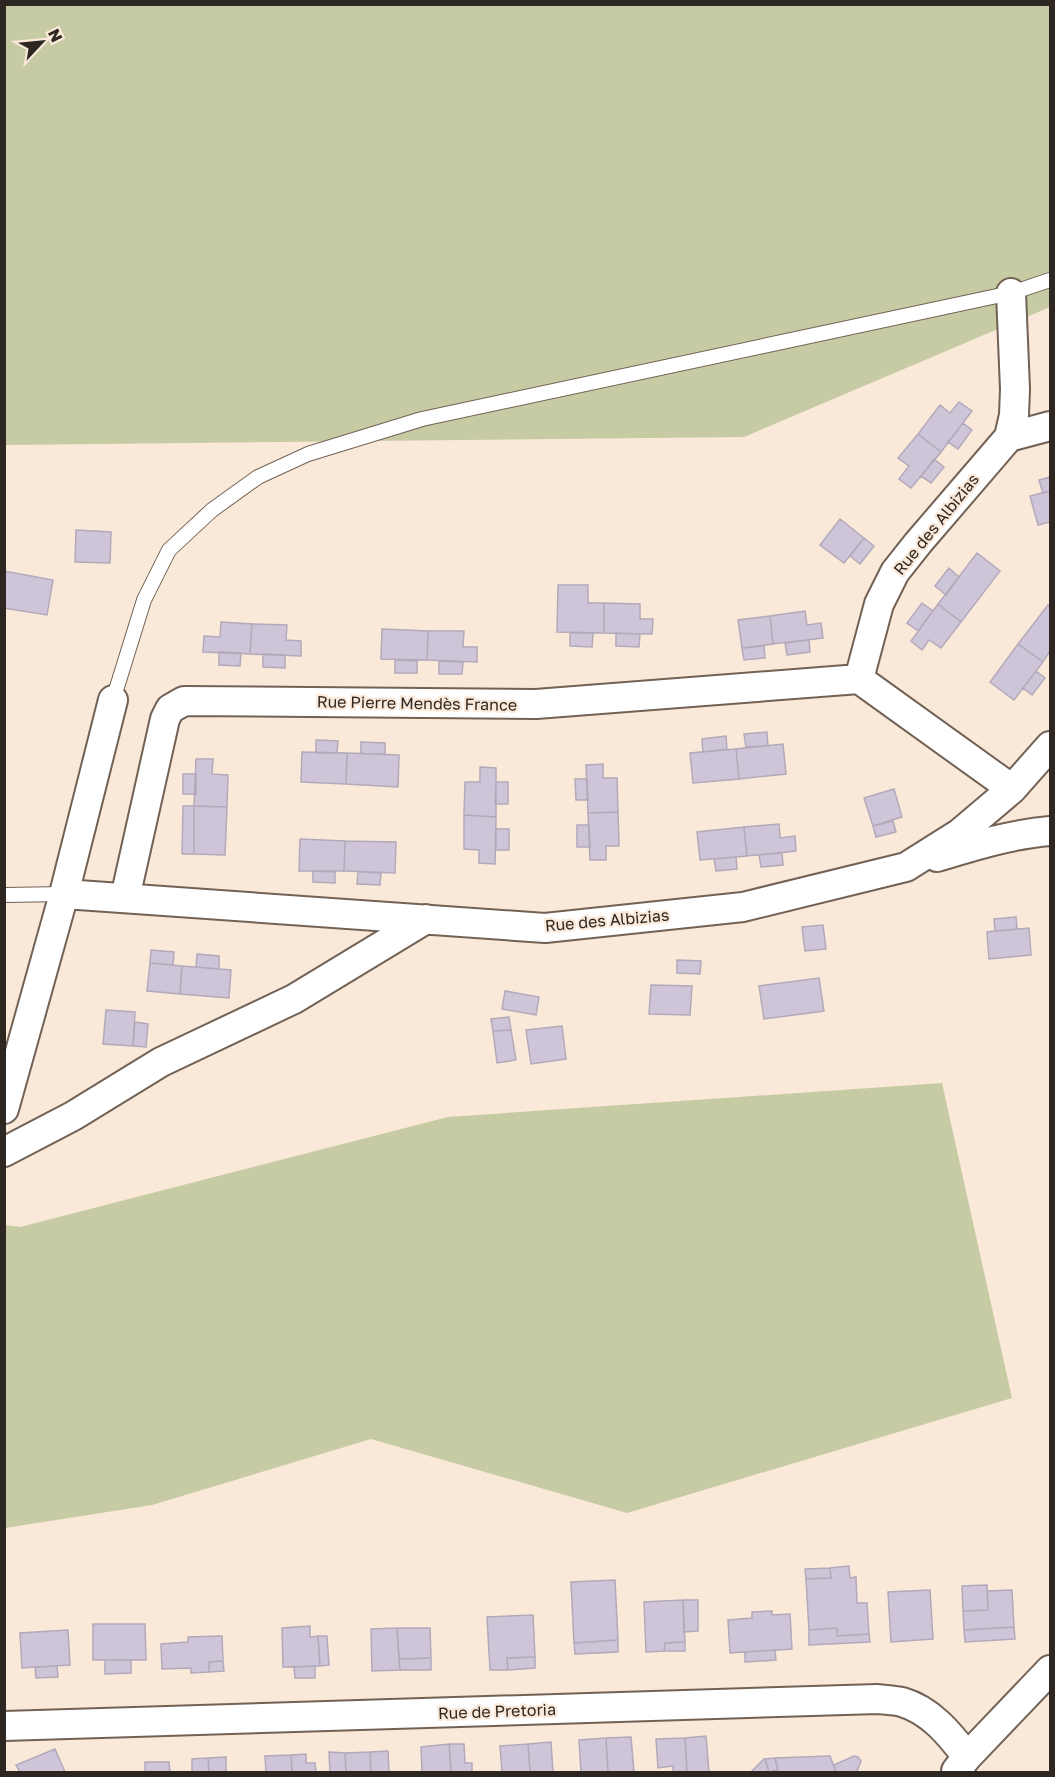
<svg xmlns="http://www.w3.org/2000/svg" width="1055" height="1777" viewBox="0 0 1055 1777" font-family="'Golos Text',sans-serif">
	<style>
		.green { fill: #c7cba4 }
		.building { fill: #cfc5d8; stroke: #b2a9bb; stroke-width: 1.5 }
		.lines { fill: none; stroke-linecap: round; stroke-linejoin: round }
		.service-casing { stroke: #726255; stroke-width: 16 }
		.minor-casing { stroke: #726255; stroke-width: 32 }
		.service { stroke: #fff; stroke-width: 14 }
		.minor { stroke: #fff; stroke-width: 28 }
		.labels { text-anchor: middle; dominant-baseline: central; stroke-width: 4.5; stroke-linejoin: round; paint-order: stroke }
		.street-label { font-size: 16px; fill: #2d2621; stroke: #fae8d9 }
	</style>
	<rect width="100%" height="100%" fill="#fae8d9"/>
	<path class="green" d="M4 5H1050V307L744 437 5 445Z
		M942 1083 1012 1398 627 1513 371 1439 152 1505 5 1528V1225L20 1227 448 1117Z"/>
	<path class="building" d="M959 402 972 411 941 452 918 434 940 405 950 413Z
		M963 423 972 430 958 449 948 442Z
		M918 434 941 452 911 488 899 479 909 466 898 458Z
		M934 459 944 467 931 483 921 476Z
		M1050 477V491L1043 493 1039 480Z
		M1050 491V522L1038 525 1030 496Z
		M840 519 864 538 844 563 820 545Z
		M76 530 111 532 110 563 75 562Z
		M864 538 874 546 860 564 850 556Z
		M977 553 1000 571 961 622 938 604Z
		M949 568 959 577 946 595 935 586Z
		M4 571 53 580 47 615 4 608Z
		M558 585H588V603H604V633L557 632Z
		M604 603 640 604V619H653L652 634 604 633Z
		M922 603 933 611 918 631 907 623Z
		M938 604 961 622 941 648 929 640 922 650 911 641Z
		M1048 605 1050 607V651L1043 662 1018 644Z
		M805 611 807 625 821 623 823 638 773 644 770 616Z
		M770 616 773 644 742 648 738 620Z
		M221 622 252 624 250 654 203 652 204 636 220 637Z
		M252 624 287 625 286 640 301 641V656L250 654Z
		M382 629 428 631 427 660 381 659Z
		M428 631H464L463 647H477V662L427 660Z
		M570 633H593L592 647 570 646Z
		M616 633 640 634 639 647 616 646Z
		M809 640 810 652 787 655 785 643Z
		M1018 644 1043 662 1014 700 990 682Z
		M764 646 765 658 744 660 742 648Z
		M219 652 241 653 240 666 219 665Z
		M263 654 285 655V668L263 667Z
		M395 660 417 661V673H395Z
		M439 661 463 662 462 674H439Z
		M1036 671 1045 678 1032 695 1023 688Z
		M767 732 768 746 746 747 744 734Z
		M726 736 727 749 703 752 702 739Z
		M316 740 338 741 337 753H316Z
		M361 742 385 743V754H361Z
		M783 744 786 774 739 779 736 749Z
		M736 749 739 779 693 783 690 753Z
		M302 752 347 753 346 784 301 782Z
		M347 753 399 755 398 787 346 784Z
		M196 759H213L212 774 228 775 227 807 194 806Z
		M603 764V778H617L618 812 588 813 586 765Z
		M480 767 496 768V817L464 815 465 782H480Z
		M183 774H196V794H183Z
		M575 779H587L588 800H576Z
		M496 782H508V804H495Z
		M894 789 902 817 873 826 864 798Z
		M183 806H194V854H182Z
		M194 806 227 807 225 855 194 854Z
		M618 812 619 846H606V860H590L588 813Z
		M464 815 496 817 495 864 479 863V850L464 849Z
		M893 821 896 832 876 837 873 826Z
		M779 824 780 838 795 836 796 851 747 856 744 827Z
		M577 825H589L590 847H577Z
		M744 827 747 856 700 860 697 832Z
		M496 829H509V850H496Z
		M300 839 345 841 344 871H299Z
		M345 841 396 842 395 873 344 871Z
		M782 853 783 865 761 867 759 855Z
		M736 857 737 869 716 871 714 859Z
		M313 871 335 872V883L313 882Z
		M358 872 381 873 380 885 357 884Z
		M1016 917 1017 929 995 931 994 919Z
		M823 925 826 949 805 951 802 927Z
		M1029 928 1031 955 989 959 987 932Z
		M151 950 174 952 173 965 150 963Z
		M197 954 219 956V969L196 967Z
		M677 960 701 961 700 974 677 973Z
		M150 963 182 966 180 994 147 991Z
		M182 966 231 970 229 998 180 994Z
		M819 978 824 1011 764 1019 759 986Z
		M651 985 692 986 690 1015 649 1014Z
		M505 991 539 997 536 1015 502 1009Z
		M106 1010 135 1012 133 1046 103 1044Z
		M509 1017 511 1030 493 1031 491 1019Z
		M135 1022 148 1024 146 1047 133 1046Z
		M562 1026 566 1059 531 1064 526 1030Z
		M511 1030 516 1060 497 1063 493 1031Z
		M849 1566 850 1578 856 1577 857 1603H867L869 1634 837 1636V1628L809 1630 806 1579 831 1578 830 1568Z
		M830 1568 831 1578 806 1579 805 1569Z
		M615 1580 618 1640 574 1643 571 1582Z
		M987 1585 988 1610 963 1611 962 1586Z
		M930 1590 933 1639 891 1642 888 1592Z
		M1012 1590 1014 1627 964 1630 963 1611 988 1610 987 1591Z
		M683 1600 685 1642 665 1643 664 1651 646 1652 644 1602Z
		M683 1600H698V1631L684 1632Z
		M772 1611V1615L790 1614 792 1649 730 1653 728 1620 752 1618V1612Z
		M533 1615 535 1657 507 1658 508 1670H490L487 1617Z
		M93 1624H145L146 1660H93Z
		M310 1626V1637L318 1636 320 1666 283 1667 282 1628Z
		M1014 1627 1015 1639 965 1642 964 1630Z
		M397 1628 400 1670 372 1671 371 1629Z
		M397 1628H430L431 1658 399 1659Z
		M837 1628V1636L869 1634 870 1642 809 1645V1630Z
		M68 1630 70 1665 22 1668 20 1633Z
		M222 1636 223 1661 209 1662V1672L191 1673V1668L162 1669 161 1644 188 1642V1637Z
		M318 1636H327L329 1665 320 1666Z
		M618 1640V1652L575 1654 574 1643Z
		M685 1642V1651H664L665 1643Z
		M775 1650 776 1660 745 1662V1652Z
		M535 1657V1668L508 1670 507 1658Z
		M431 1658V1670H400L399 1659Z
		M105 1660H131V1673L105 1674Z
		M223 1661 224 1671 209 1672V1662Z
		M57 1666 58 1677 36 1678 35 1667Z
		M315 1666V1678H295L294 1667Z
		M706 1736 709 1772H687L685 1738Z
		M631 1737 634 1772H608L606 1738Z
		M606 1738 608 1772H581L579 1740Z
		M685 1738 687 1772H673V1766L658 1768 656 1739Z
		M551 1742 553 1772H530L528 1744Z
		M449 1744 451 1772H422L421 1747Z
		M449 1744H464L465 1763H472V1772H451Z
		M528 1744 530 1772H502L500 1746Z
		M55 1749 65 1772H20L16 1765Z
		M388 1751 389 1772H371L370 1752Z
		M329 1752 345 1753 346 1772H330Z
		M370 1752 371 1772H346L345 1753Z
		M306 1754V1763H315L316 1772H292L291 1755Z
		M291 1755 292 1772H266L265 1756Z
		M830 1756 836 1772H751L764 1759H765L769 1772 778 1770 775 1758Z
		M854 1756 858 1757 861 1761 857 1771 853 1772H836L834 1765Z
		M226 1757V1772H209L208 1758Z
		M208 1758 209 1772H192V1759Z
		M775 1758 778 1770 769 1772 765 1759Z
		M145 1762H169L170 1772H145Z"/>
	<g class="lines">
		<g class="service-casing">
			<path id="service" d="M113 700 144 600 169 550 212 510 258 477 308 454 422 419 1011 293 1050 280
				M4 895 64 894"/>
		</g>
		<g class="minor-casing">
			<path id="minor" d="M1011 293 1015 389 1014 415 1009 437 918 543 895 572 879 604 859 679 1012 789
				M1009 437 1050 426
				M937 857C973 846 1012 834 1050 831
				M64 894 545 928 743 907 906 867 960 833 1012 789 1050 746
				M125 898 165 719 170 709 184 701 536 704 859 679
				M4 1109 64 894 113 700
				M4 1152 73 1116 161 1062 294 999 426 919
				M4 1726 878 1699C885 1700 894 1700 902 1702 930 1710 950 1734 967 1757
				M956 1771 967 1757 1050 1670"/>
		</g>
		<use href="#service" class="service"/>
		<use href="#minor" class="minor"/>
	</g>
	<g class="labels">
		<g class="street-label">
			<text transform="translate(936 524) rotate(-51)">Rue des Albizias</text>
			<text transform="translate(417 703) rotate(1)">Rue Pierre Mendès France</text>
			<text transform="translate(607 920) rotate(-5)">Rue des Albizias</text>
			<text transform="translate(497 1711) rotate(-2)">Rue de Pretoria</text>
		</g>
	</g>
	<rect width="1055" height="1777" fill="none" stroke="#2d2621" stroke-width="12"/>
	<g transform="translate(42 42) rotate(64)" stroke="#fae8d9" stroke-width="4.5" paint-order="stroke">
	<path d="M0-4.5L10 22L0 15L-10 22Z" fill="#2d2621"/>
	<text y="-9" font-size="16" font-weight="bold" text-anchor="middle" fill="#2d2621">N</text>
	</g>
</svg>
